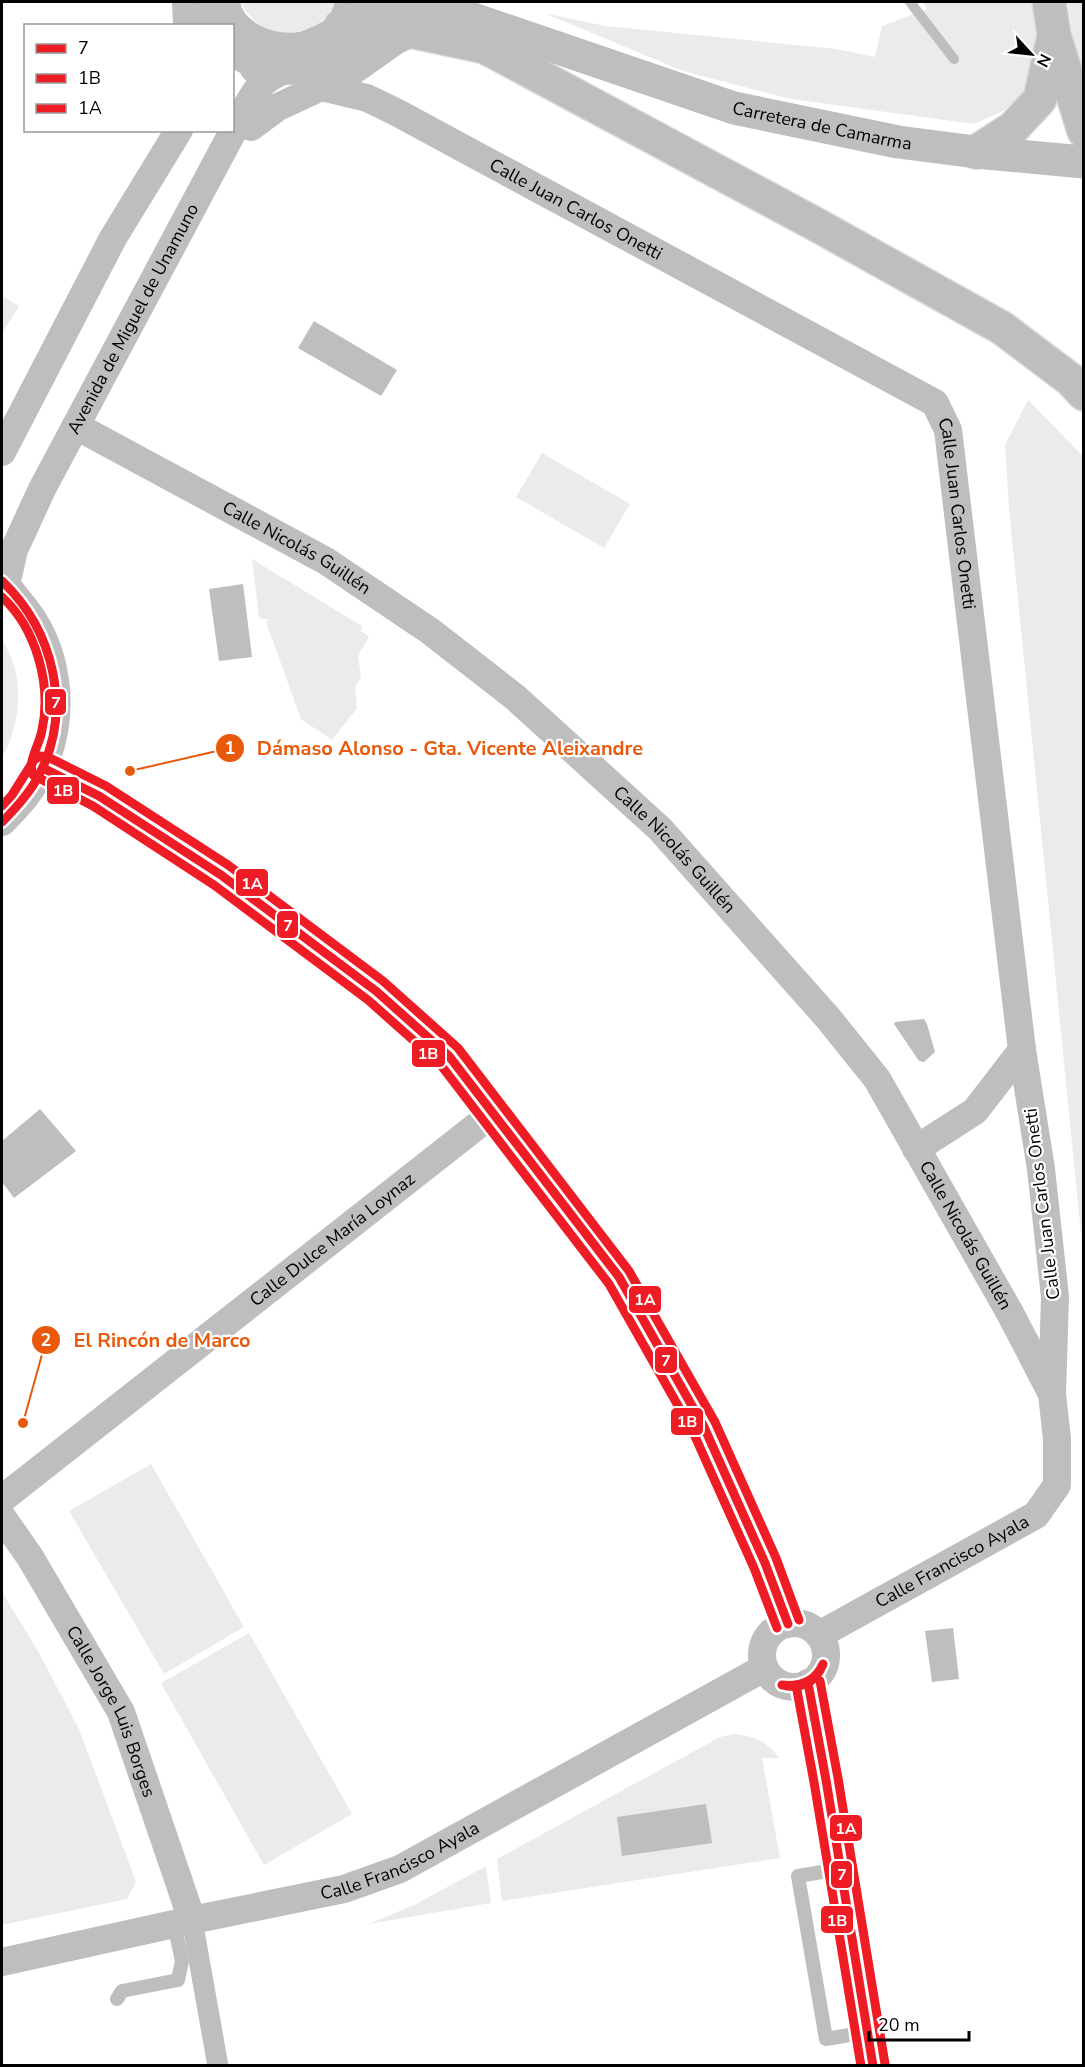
<svg xmlns="http://www.w3.org/2000/svg" width="1085" height="2067" viewBox="0 0 1085 2067" font-family="'Nunito Sans',sans-serif">
	<style>
		.green { fill: #ebebeb }
		.water { fill: #bebebe }
		.lines { fill: none; stroke-linecap: round; stroke-linejoin: round }
		.stream { stroke: #bebebe; stroke-width: 10 }
		.trunk-casing { stroke: #dbdbdb; stroke-width: 36 }
		.service { stroke: #bebebe; stroke-width: 14 }
		.pedestrian { stroke: #bebebe; stroke-width: 21 }
		.minor { stroke: #bebebe; stroke-width: 28 }
		.tertiary { stroke: #bebebe; stroke-width: 33 }
		.trunk { stroke: #bebebe; stroke-width: 33 }
		.bus-1-casing { stroke: #fff; stroke-width: 14 }
		.bus-2-casing { stroke: #fff; stroke-width: 14 }
		.bus-3-casing { stroke: #fff; stroke-width: 14 }
		.bus-1 { stroke: #ee1c25; stroke-width: 9 }
		.bus-2 { stroke: #ee1c25; stroke-width: 9 }
		.bus-3 { stroke: #ee1c25; stroke-width: 9 }
		.labels { text-anchor: middle; dominant-baseline: central; stroke-width: 4.5; stroke-linejoin: round; paint-order: stroke }
		.street-label { font-size: 18px; fill: #000; stroke: #fff }
		.leader { fill: none; stroke: #e8590c; stroke-width: 2 }
		.callout-dot { fill: #e8590c; stroke: #fff; stroke-width: 2 }
		.mark-label { font-size: 18px; text-anchor: middle; font-weight: bold; fill: #fff }
		.callout-label { font-size: 20px; text-anchor: middle; font-weight: bold; fill: #e8590c; stroke: #fff; stroke-width: 4.5; stroke-linejoin: round; paint-order: stroke }
		.line-badge { stroke: #fff; stroke-width: 2 }
		.badge-label { font-size: 16px; text-anchor: middle; font-weight: bold; fill: #fff }
	</style>
	<rect width="100%" height="100%" fill="#fff"/>
	<path class="green" d="M241 2H338C331 12 326 20 316 27 290 45 252 29 241 2Z
		M923 2H1032L1036 43 1033 70 1020 98 1001 112 974 124 791 99 683 71 544 13 605 26 836 49 875 57 882 26 927 9Z
		M1068 2H1083V76L1078 80Z
		M2 296 19 306 2 333Z
		M1028 400 1083 456V1254L1009 508 1005 445Z
		M542 453 630 504 604 548 516 497Z
		M252 559 362 626 361 631 369 637 358 655 361 678 355 686 357 708 332 740 301 719 266 622 269 620 259 618Z
		M2 638C6 648 13 659 15 669 22 699 17 731 2 757Z
		M151 1464 244 1627 164 1674 69 1511Z
		M2 1592 38 1651 79 1729 136 1882 127 1899 2 1925Z
		M249 1633 352 1814 264 1865 161 1683Z
		M734 1734C754 1736 767 1741 779 1758H762L780 1858 502 1901 497 1859 720 1737Z
		M486 1866 491 1903 369 1924 416 1904Z"/>
	<path class="water" d="M314 321 397 370 381 396 298 348Z
		M243 584 252 657 219 661 209 589Z
		M924 1019 927 1024 935 1052 924 1062 919 1061 894 1024 895 1022Z
		M40 1109 76 1151 14 1198 2 1182V1141Z
		M953 1628 959 1679 932 1682 925 1631Z
		M706 1804 712 1843 622 1856 617 1817Z"/>
	<g class="lines">
		<path class="stream" d="M910 2 954 59"/>
		<g class="trunk-casing">
			<path id="trunk" d="M1049 2 1054 35 1084 131
				M415 32 485 47 817 225 1002 328 1071 380 1084 394
				M976 152 1013 128 1040 99 1054 35"/>
		</g>
		<path class="service" d="M840 1869 798 1876 826 2039 867 2032
			M117 1999 122 1991 178 1980 182 1961 174 1924"/>
		<path class="pedestrian" d="M192 1920 218 2066"/>
		<g class="minor">
			<path d="M186 2 187 26"/>
			<path d="M206 2 209 26"/>
			<path d="M226 2C230 34 270 50 299 46"/>
			<path d="M232 52C262 72 301 79 333 58 349 48 366 34 384 27 401 20 421 17 438 13"/>
			<path d="M254 69C274 51 329 43 341 24 345 17 347 9 350 2"/>
			<path id="s1" d="M321 87 367 98 396 112 935 403 948 430 1022 1050 975 1111 916 1149"/>
			<path d="M251 127 278 107 347 75 395 41 403 37"/>
			<path id="s2" d="M76 426 326 561 430 631 516 698 660 829 828 1018 877 1079 1010 1313 1052 1394"/>
			<path d="M2 452 113 238 179 130"/>
			<path d="M2 581C9 587 14 595 20 602 59 647 67 713 43 767 34 789 18 806 2 822"/>
			<path id="s3" d="M6 585 14 550 42 489 245 109C257 89 261 80 283 71"/>
			<path d="M43 768 99 796 221 875 376 991 449 1056 619 1277 704 1427 765 1563 788 1624"/>
			<path id="s4" d="M2 1499 492 1114"/>
			<path id="s5" d="M2 1517 30 1557 121 1712 192 1920"/>
			<circle cx="794" cy="1655" r="32"/>
			<path id="s6" d="M819 1635 1036 1515 1057 1485V1439L1052 1394 1055 1297 1041 1169 1022 1050"/>
			<path d="M808 1683 826 1780 873 2066"/>
			<path id="s7" d="M2 1962 192 1920 344 1889 400 1869 764 1668"/>
		</g>
		<path class="tertiary" id="s8" d="M340 26 388 4H429L734 108 898 142 976 152 1084 162"/>
		<use href="#trunk" class="trunk"/>
		<g class="bus-1-casing">
			<path id="bus-1" d="M2 581C54 631 73 710 39 775 30 793 16 808 2 822
				M43 768 99 796 221 875 376 991 449 1056 619 1277 704 1427 765 1563 788 1624
				M808 1683 826 1780 873 2066
				M782 1685C800 1687 815 1682 823 1664
				M782 1685C801 1690 816 1682 823 1664"/>
		</g>
		<g class="bus-2-casing">
			<path id="bus-2" d="M2 597C36 628 52 685 42 730 40 744 27 761 33 775L93 806 214 885 368 1000 440 1064 609 1284 693 1432 754 1568 777 1628
				M796 1685 814 1782 861 2066"/>
		</g>
		<g class="bus-3-casing">
			<path id="bus-3" d="M2 806 12 795 34 760 40 756 48 757 106 786 228 865 383 981 458 1048 629 1271 715 1422 776 1558 799 1620
				M820 1681 838 1778 885 2064"/>
		</g>
		<use href="#bus-1" class="bus-1"/>
		<use href="#bus-2" class="bus-2"/>
		<use href="#bus-3" class="bus-3"/>
	</g>
	<g class="labels">
		<g class="street-label">
			<text stroke="none"><textPath href="#s8" startOffset="506">Carretera de Camarma</textPath></text>
			<text stroke="none"><textPath href="#s1" startOffset="284">Calle Juan Carlos Onetti</textPath></text>
			<text stroke="none"><textPath href="#s3" startOffset="296">Avenida de Miguel de Unamuno</textPath></text>
			<text stroke="none"><textPath href="#s1" startOffset="806">Calle Juan Carlos Onetti</textPath></text>
			<text stroke="none"><textPath href="#s2" startOffset="252">Calle Nicolás Guillén</textPath></text>
			<text stroke="none"><textPath href="#s2" startOffset="738">Calle Nicolás Guillén</textPath></text>
			<text transform="translate(1042 1204) rotate(-97)">Calle Juan Carlos Onetti</text>
			<text stroke="none"><textPath href="#s2" startOffset="1224">Calle Nicolás Guillén</textPath></text>
			<text stroke="none"><textPath href="#s4" startOffset="420">Calle Dulce María Loynaz</textPath></text>
			<text stroke="none"><textPath href="#s6" startOffset="152">Calle Francisco Ayala</textPath></text>
			<text stroke="none"><textPath href="#s5" startOffset="224">Calle Jorge Luis Borges</textPath></text>
			<text stroke="none"><textPath href="#s7" startOffset="412">Calle Francisco Ayala</textPath></text>
		</g>
	</g>
	<path class="leader" d="M130 771L230 748M23 1423L46 1340"/>
	<g class="callout-dot">
		<circle cx="130" cy="771" r="6"/>
		<circle cx="23" cy="1423" r="6"/>
		<circle cx="230" cy="748" r="15"/>
		<circle cx="46" cy="1340" r="15"/>
	</g>
	<g class="mark-label">
		<text x="230" y="754">1</text>
		<text x="46" y="1346">2</text>
	</g>
	<g class="callout-label">
		<text x="450" y="755">Dámaso Alonso - Gta. Vicente Aleixandre</text>
		<text x="162" y="1347">El Rincón de Marco</text>
	</g>
	<g class="line-badge">
		<rect x="44" y="688" width="23" height="28" rx="6" fill="#ee1c25"/>
		<rect x="46" y="776" width="34" height="29" rx="6" fill="#ee1c25"/>
		<rect x="235" y="868" width="34" height="29" rx="6" fill="#ee1c25"/>
		<rect x="276" y="910" width="23" height="29" rx="6" fill="#ee1c25"/>
		<rect x="411" y="1039" width="35" height="29" rx="6" fill="#ee1c25"/>
		<rect x="628" y="1285" width="34" height="29" rx="6" fill="#ee1c25"/>
		<rect x="654" y="1346" width="24" height="28" rx="6" fill="#ee1c25"/>
		<rect x="670" y="1407" width="34" height="29" rx="6" fill="#ee1c25"/>
		<rect x="829" y="1814" width="34" height="28" rx="6" fill="#ee1c25"/>
		<rect x="830" y="1860" width="23" height="29" rx="6" fill="#ee1c25"/>
		<rect x="820" y="1905" width="34" height="29" rx="6" fill="#ee1c25"/>
	</g>
	<g class="badge-label">
		<text x="56" y="708">7</text>
		<text x="63" y="796">1B</text>
		<text x="252" y="889">1A</text>
		<text x="288" y="931">7</text>
		<text x="428" y="1059">1B</text>
		<text x="645" y="1305">1A</text>
		<text x="666" y="1366">7</text>
		<text x="687" y="1427">1B</text>
		<text x="846" y="1834">1A</text>
		<text x="842" y="1880">7</text>
		<text x="837" y="1926">1B</text>
	</g>
	<rect width="1085" height="2067" fill="none" stroke="#000000" stroke-width="6"/>
	<rect x="24" y="24" width="210" height="108" fill="#ffffff" stroke="#999999" stroke-width="1.5"/>
	<rect x="36" y="44" width="30" height="9" fill="#ee1c25" stroke="#999999" stroke-width="1.5"/>
	<text x="78" y="54" font-size="18" fill="#000000">7</text>
	<rect x="36" y="74" width="30" height="9" fill="#ee1c25" stroke="#999999" stroke-width="1.5"/>
	<text x="78" y="84" font-size="18" fill="#000000">1B</text>
	<rect x="36" y="104" width="30" height="9" fill="#ee1c25" stroke="#999999" stroke-width="1.5"/>
	<text x="78" y="114" font-size="18" fill="#000000">1A</text>
	<g transform="translate(1031 54) rotate(117)" stroke="#ffffff" stroke-width="4.5" paint-order="stroke">
	<path d="M0-4.5L10 22L0 15L-10 22Z" fill="#000000"/>
	<text y="-9" font-size="16" font-weight="bold" text-anchor="middle" fill="#000000">N</text>
	</g>
	<path d="M869 2031v9h100v-9" fill="none" stroke="#000000" stroke-width="3"/>
	<text x="878" y="2031" font-size="18" fill="#000000" stroke="#ffffff" stroke-width="4.5" paint-order="stroke">20 m</text>
</svg>
